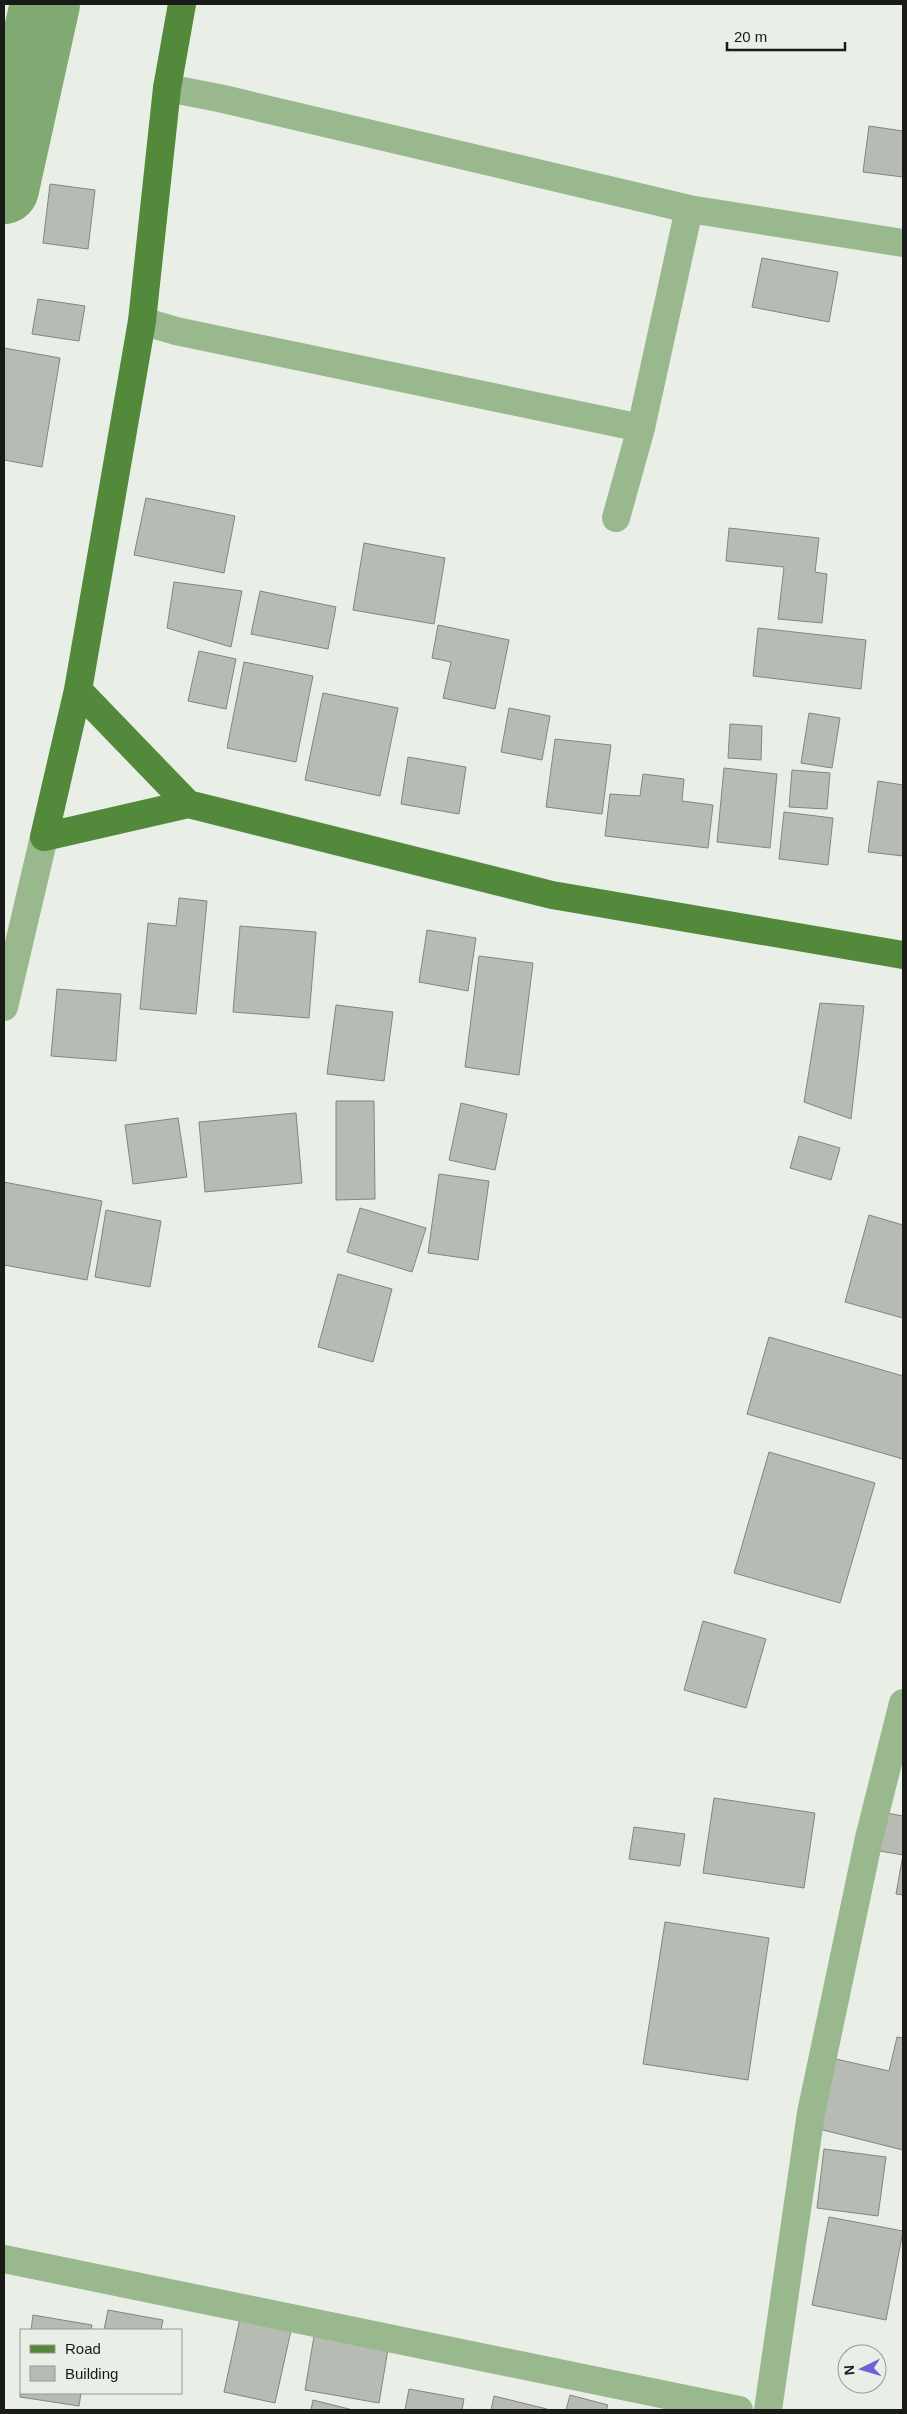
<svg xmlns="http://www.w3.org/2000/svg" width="907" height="2414" viewBox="0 0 907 2414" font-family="Arial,sans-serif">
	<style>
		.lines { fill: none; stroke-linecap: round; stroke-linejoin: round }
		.river { stroke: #81a972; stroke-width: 70 }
		.building { fill: #b6bbb4; stroke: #81867f }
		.minor { stroke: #9ab88e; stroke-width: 28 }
		.major { stroke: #52893a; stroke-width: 28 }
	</style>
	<rect width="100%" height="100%" fill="#e9eee7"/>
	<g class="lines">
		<path class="river" d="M4 189 45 4"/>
	</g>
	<path class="building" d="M869 126 903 131V177L863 172Z
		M50 184 95 190 88 249 43 243Z
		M762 258 838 272 829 322 752 307Z
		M38 299 85 306 79 341 32 334Z
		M4 348 60 358 42 467 4 460Z
		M146 498 235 516 224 573 134 555Z
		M729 528 819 538 815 572 827 574 822 623 778 619 784 567 726 561Z
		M364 543 445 558 434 624 353 610Z
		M174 582 242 591 231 647 167 628Z
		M260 591 336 607 328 649 251 634Z
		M438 625 509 640 495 709 443 698 451 662 432 658Z
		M758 628 866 640 861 689 753 676Z
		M199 651 236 659 226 709 188 701Z
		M244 662 313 676 296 762 227 748Z
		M323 693 398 708 380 796 305 780Z
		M509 708 550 716 542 760 501 752Z
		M809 713 840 718 832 768 801 763Z
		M730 724 762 726 761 760 728 758Z
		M555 739 611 745 602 814 546 807Z
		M408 757 466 767 459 814 401 804Z
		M724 768 777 774 770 848 717 842Z
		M792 770 830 773 827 809 789 807Z
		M643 774 684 779 682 801 713 805 708 848 605 836 610 794 640 796Z
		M878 781 903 785V856L868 852Z
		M784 812 833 818 828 865 779 859Z
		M179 898 207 901 196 1014 140 1009 148 923 176 926Z
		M240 926 316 932 309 1018 233 1012Z
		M427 930 476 938 468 991 419 982Z
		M479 956 533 963 519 1075 465 1067Z
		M57 989 121 994 116 1061 51 1056Z
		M820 1003 864 1006 851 1119 804 1102Z
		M336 1005 393 1012 384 1081 327 1074Z
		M336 1101H374L375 1199 336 1200Z
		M461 1103 507 1114 495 1170 449 1160Z
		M296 1113 302 1183 205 1192 199 1122Z
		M178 1118 187 1177 133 1184 125 1125Z
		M799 1136 840 1148 831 1180 790 1168Z
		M439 1174 489 1181 478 1260 428 1253Z
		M4 1182 102 1201 87 1280 4 1265Z
		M360 1208 426 1228 412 1272 347 1252Z
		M106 1210 161 1221 150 1287 95 1277Z
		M869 1215 903 1225V1318L845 1302Z
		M338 1274 392 1289 373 1362 318 1347Z
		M769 1337 903 1376V1459L747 1414Z
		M769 1452 875 1483 840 1603 734 1573Z
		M703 1621 766 1639 746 1708 684 1690Z
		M714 1798 815 1813 804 1888 703 1873Z
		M881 1812 903 1816V1895L896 1894 903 1855 874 1850Z
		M634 1827 685 1834 680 1866 629 1859Z
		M665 1922 769 1938 748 2080 643 2064Z
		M897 2037 903 2038V2150L811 2127 827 2057 889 2071Z
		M824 2149 886 2157 878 2216 817 2208Z
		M829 2217 903 2231 886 2320 812 2305Z
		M108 2310 163 2320 161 2330H104Z
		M241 2314 292 2326 275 2403 224 2392Z
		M33 2315 92 2325 91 2330H31Z
		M315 2330 389 2343 379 2403 305 2390Z
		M21 2388V2393H81L79 2406 20 2397Z
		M409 2389 464 2399 462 2410H405Z
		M570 2395 608 2405 606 2410H566Z
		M494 2396 547 2409V2410H491Z
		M313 2400 353 2410H311Z"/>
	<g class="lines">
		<path class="minor" d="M167 88 219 98 689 209 903 243
			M142 321 176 331 641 428
			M616 518 641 428 689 209
			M4 1007 44 837
			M4 2259 739 2410
			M768 2410 811 2113 869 1838 903 1703"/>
		<path class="major" d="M182 4 167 88 142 321 78 690 44 837 188 804 552 895 903 955
			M78 690 188 804"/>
	</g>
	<rect width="907" height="2414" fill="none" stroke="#1a1b19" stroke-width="10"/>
	<rect x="20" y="2329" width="162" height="65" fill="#e9eee7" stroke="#969a95"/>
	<rect x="30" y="2345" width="25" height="8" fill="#52893a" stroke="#969a95"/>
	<text x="65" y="2354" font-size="15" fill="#1a1b19">Road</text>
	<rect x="30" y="2366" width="25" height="15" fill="#b6bbb4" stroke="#969a95"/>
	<text x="65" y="2379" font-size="15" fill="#1a1b19">Building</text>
	<g transform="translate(862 2369) rotate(265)"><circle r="24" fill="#e9eee7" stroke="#969a95"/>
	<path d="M0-4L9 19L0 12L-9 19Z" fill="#735dd8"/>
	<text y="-8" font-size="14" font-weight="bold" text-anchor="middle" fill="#1a1b19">N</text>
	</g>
	<path d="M727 42v8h118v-8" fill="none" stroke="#1a1b19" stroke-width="2.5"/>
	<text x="734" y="42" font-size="15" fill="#1a1b19" stroke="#e9eee7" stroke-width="4" paint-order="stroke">20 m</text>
</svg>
